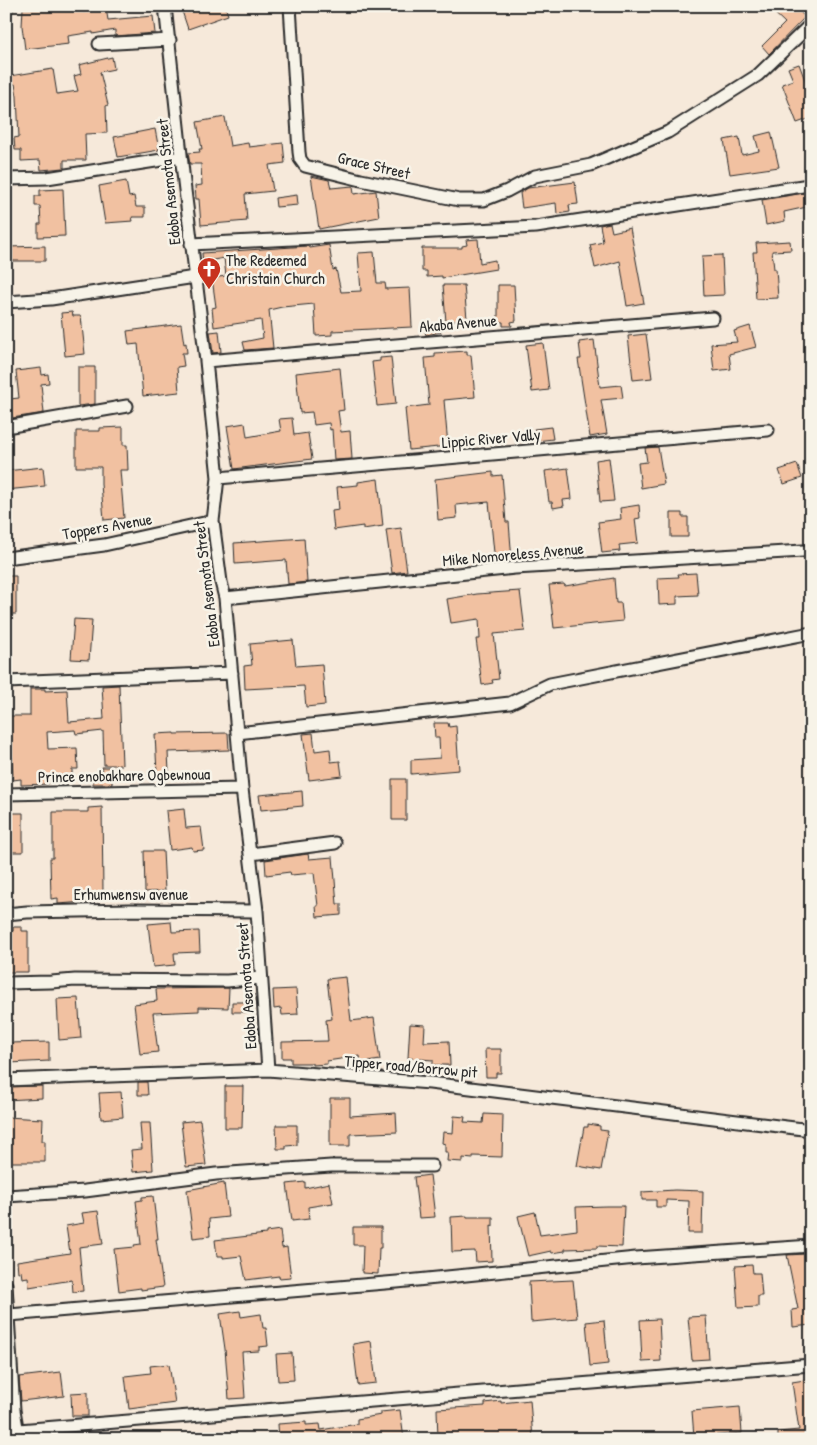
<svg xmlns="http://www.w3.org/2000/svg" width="817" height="1445" viewBox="0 0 817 1445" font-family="'Patrick Hand',sans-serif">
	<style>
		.building { fill: #f1c1a1; stroke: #2b2b2b }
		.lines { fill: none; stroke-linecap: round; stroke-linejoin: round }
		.minor-casing { stroke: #2b2b2b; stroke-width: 15 }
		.minor { stroke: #f7f3e8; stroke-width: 11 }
		.labels { text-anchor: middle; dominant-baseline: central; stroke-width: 5; stroke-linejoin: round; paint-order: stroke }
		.street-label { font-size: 16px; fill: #2b2b2b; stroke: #f7f3e8 }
		.poi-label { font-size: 16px; fill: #2b2b2b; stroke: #f7f3e8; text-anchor: start }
	</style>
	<rect width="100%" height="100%" fill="#f6e9da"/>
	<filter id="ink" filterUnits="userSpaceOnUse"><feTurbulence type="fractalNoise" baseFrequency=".02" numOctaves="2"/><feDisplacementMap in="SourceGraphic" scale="10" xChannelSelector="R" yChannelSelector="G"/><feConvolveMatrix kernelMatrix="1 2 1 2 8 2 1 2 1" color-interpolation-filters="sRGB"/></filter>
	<g filter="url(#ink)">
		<path class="building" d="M61 6H82L83 12 106 8 108 20 153 16 155 33 115 36V30L93 34V32L68 36 69 44 25 49 22 26 23 8 62 9Z
			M196 6H225L228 15 188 29 182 11Z
			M767 6H794L805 17 769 54 762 46 785 23Z
			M112 57 114 69 100 72 108 105 106 106 107 133 85 134 86 160H64V168L41 170 40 160 21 161V150H15L14 138 19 137 17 96 15 84H12L10 76 53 69 57 94 78 91 74 76 81 74 79 65Z
			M799 64 811 96V118L797 123 782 84 793 80 788 68Z
			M225 117 230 146 248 143 249 147 283 143 285 163 269 165 273 191 245 194 247 221 201 225 199 199H196L195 186 202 185 201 164H190L188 153 200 152 199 149H202L197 122Z
			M155 129 159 150 118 157 114 137Z
			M771 132 779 167 730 174 724 140 739 137 742 155 759 151 755 136Z
			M311 176 329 180 331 188 353 186 354 194 376 191 379 217 319 229Z
			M126 181 129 197 134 196 136 207H145V217H132L133 221 105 223 99 186Z
			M575 182 578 204 569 205 570 212 557 214 556 203 522 208 520 193 528 188Z
			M63 189 65 236 38 237V224H41L40 206H35V196H40V190Z
			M804 193 807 207 784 212 785 221 766 225 762 200Z
			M297 195 298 205 276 207 275 198Z
			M610 223 612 232 630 228 644 303 627 306 620 261 595 268 590 245 603 242 600 225Z
			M478 239 480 263 495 260 496 269 442 278V276L427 277V271H422V248H462V246L467 245 466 240Z
			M790 241 791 250 772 251 774 269H776L778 298 756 299 753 252H757L756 243Z
			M329 245 333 270 336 269 341 292 361 291 358 253 374 252 377 283H385L386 289 410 288 412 327 332 331V335L316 336 314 304 282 307 269 310 273 348 245 350 243 342 263 338 261 320 214 327 212 308 216 307 212 278 226 276 224 258 203 262 202 253 308 246 309 248Z
			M45 246V261H8V247Z
			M722 255 724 295 704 296 702 256Z
			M443 285H464L467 319 446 322Z
			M498 285H514L516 321 511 322 512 326H503V322H498Z
			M72 312 73 316H81L85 354 65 356 61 313Z
			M440 323 441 332 426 335 424 326Z
			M181 324 184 344 186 343 187 353H182L184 366 177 367 179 392 143 396 138 344 129 345 127 331Z
			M750 326 756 347 729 354 731 369 714 371 711 344 737 342 734 331Z
			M219 331 221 352 213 353 210 332Z
			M646 334 652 378 633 380 628 336Z
			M594 340 600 387 621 385 623 398 601 400 607 434 590 437 578 359H581L579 342Z
			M543 343 549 390 532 392 526 345Z
			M467 351V355H471L475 397 444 400 448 446 409 450 405 408 429 405 425 358 435 357V353Z
			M391 357 396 404 377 406 372 362 380 361V358Z
			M78 367H95V404L78 406Z
			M41 368 42 375 48 374 49 383 41 384 44 413 12 418 10 399 19 398 16 371Z
			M340 368 344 410 338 411 341 432 350 431 352 459 334 460 332 429 330 430 329 423 314 425 312 412 300 413 296 373Z
			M292 418 294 435 308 433 312 459 234 469 227 426 245 423 247 437 281 431 279 419Z
			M123 427V445H127L128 470H120L124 518 104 520 101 484V467H76V431H100V428Z
			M551 427 553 439 536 441 534 429Z
			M658 447 664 484 641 488 638 463 647 462 645 448Z
			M609 458 614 501 600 502 596 460Z
			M797 464 802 478 784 484 779 470Z
			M43 467 45 486 6 490V471Z
			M568 468 572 499 563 500 564 506 553 508 552 502H549L545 471Z
			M493 472V476L502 475 506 522H509L512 561 495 563 489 502 456 505 457 518 438 520 435 479Z
			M378 479 383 526 363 529V526L334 530 332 511 339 510 337 487 358 485V482Z
			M639 505 640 518 635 519 638 543 619 545 620 551 602 553 598 522 621 519 620 508Z
			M671 513H682V517H688V537H671Z
			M401 528 407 571 392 573 386 530Z
			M304 538 307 582 288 584 286 560 235 564 234 543Z
			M696 573 698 595 677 596V604L659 605 658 578 679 577 678 574Z
			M6 576H16V614H6Z
			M614 578 616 603H621L623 621 554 628 549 585 564 584 565 586Z
			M520 591 525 631 494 634 499 679 492 680 493 683 482 685 476 639H480L479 619 451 623 447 599 477 594Z
			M74 619 92 620 89 660 71 659Z
			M293 640 296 666 322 664 325 705 306 707 304 686 245 689 244 666 252 665 250 644Z
			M119 685 122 765H104L103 731 76 734 75 730 47 732 48 749 77 748 78 769H72V775L48 776V784L21 785V779L13 780 12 757H6V716H30V689H45V691L67 690 69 722 104 719 102 686Z
			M434 723H448L449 727 456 726 459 770 411 774V760L440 758 439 738H435Z
			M174 733V734L228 733 229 750 168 752 169 772 157 773 155 734Z
			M313 733 315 751 330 749 331 762 340 761 342 776 309 780 303 734Z
			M102 767H112V784H93V775L103 774Z
			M392 779H406V820H392Z
			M302 791 303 806 261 810 259 795Z
			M102 807 103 893 98 894V901L58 904V898L51 899 50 858H53V812H88V808Z
			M184 809 186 828 201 827 204 850 193 851 192 847 170 850 166 811Z
			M6 813H23V852H6Z
			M144 851H163L165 891 145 892Z
			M308 854 309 859 333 857 337 904H341V915L317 917 316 906H318L314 873 291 875 290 872 266 875 265 860Z
			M171 922 172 932 199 931 200 952 174 953 175 965 153 967 148 924Z
			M13 927H22V931H28V972H8V931H13Z
			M346 977 351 1021 374 1018 380 1060 361 1063 360 1056 327 1061V1064L312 1065V1063H291V1058H282V1042L328 1041 326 1020 332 1019 327 979Z
			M229 988 228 1008 199 1007V1011L153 1013 158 1052 140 1054 134 1004 157 1001 156 989Z
			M296 989 298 1014 282 1015 281 1008 274 1009 273 990Z
			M78 998 81 1038 59 1040 57 999Z
			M232 1002H252V1012H232Z
			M410 1024 425 1025 424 1042 449 1041 450 1065H433V1060L408 1058Z
			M49 1042V1061L9 1063V1043Z
			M485 1049H501V1073H496V1077H486Z
			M138 1082H147L148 1095H138Z
			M42 1086V1098L6 1100V1087Z
			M225 1086H243L242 1128H225Z
			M121 1092 123 1117 101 1119 99 1093Z
			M330 1098H350V1116L396 1113 397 1132 350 1134V1146H330Z
			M484 1114 503 1115 502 1157 473 1156V1159L463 1158V1162L447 1161 448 1152H445V1144L442 1143 443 1132 453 1133 454 1116 465 1117 464 1122 483 1123Z
			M6 1117 43 1119 42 1141H45V1162H6Z
			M200 1120 206 1165 186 1167 181 1122Z
			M140 1123H150L153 1170 133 1172 131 1150 142 1149Z
			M588 1124 600 1126V1130L608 1131 601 1170 577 1166 584 1127H588Z
			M276 1125H297V1145L286 1146V1149H277Z
			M430 1175 435 1217 419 1218 414 1177Z
			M305 1182V1188L329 1183 333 1203 308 1207 309 1219 292 1221 287 1184Z
			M224 1183 228 1217 209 1219 210 1236 193 1238 187 1190Z
			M675 1190 703 1191 702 1233H688L689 1201 666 1200V1207H656V1200H642V1192Z
			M153 1196 158 1239H156L163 1287 141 1290V1288L119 1291 114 1249 135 1247 134 1245 141 1244 136 1201 142 1200V1197Z
			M606 1206H624L622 1247 597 1246V1248L565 1249V1251L552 1253 551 1251 528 1256 518 1216 535 1212 540 1235 577 1230 576 1207Z
			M98 1211 103 1244 79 1247 83 1291 73 1292 72 1280 29 1287 28 1277 22 1278 21 1271 18 1272 17 1261 70 1253 66 1226 84 1223 82 1213Z
			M467 1216V1217H493V1226L491 1225 492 1261 476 1262 475 1251 452 1252 451 1217Z
			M353 1227H381V1248H379L378 1274 362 1273 363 1245H353Z
			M280 1230 282 1248 287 1247 291 1277 279 1278V1276L246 1280 241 1256 223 1258V1256H217L215 1240 266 1234V1232Z
			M806 1254 811 1279V1325L793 1327 792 1310 798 1309 787 1255Z
			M752 1265 753 1273H760L762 1296H758V1307L738 1308 735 1266Z
			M573 1280 577 1318 531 1322 529 1282Z
			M240 1311 241 1317 261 1314 263 1328H266L268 1346 259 1347V1351L242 1352 245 1398 229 1399 225 1349 220 1314Z
			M706 1316 709 1359 692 1360 688 1317Z
			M659 1319 661 1361 642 1362 640 1320Z
			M604 1320 608 1364 590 1366 586 1322Z
			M371 1341 376 1383 358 1385 353 1344Z
			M292 1353 294 1380 278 1381 276 1354Z
			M169 1364 175 1403 129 1409 125 1376 151 1373 150 1366Z
			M61 1372 64 1396 21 1401 19 1377Z
			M811 1379V1439H778V1432L799 1430 792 1382Z
			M88 1392V1416H72L71 1393Z
			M530 1400 533 1439H438L437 1409 485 1406V1403L501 1401V1403Z
			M740 1407 742 1433 694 1437 692 1411Z
			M400 1410 404 1439H279L278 1424 306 1422V1425L320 1424 321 1430 357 1424V1419L381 1415V1412Z"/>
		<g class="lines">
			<g class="minor-casing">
				<path id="minor" d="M165 6 184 182 206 361 218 478 213 521 221 582 225 598 242 789 257 911 268 1070
					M290 6 299 152 300 159 305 166 361 180 459 200H484L507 191 535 176 591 165 668 132 758 75 811 24
					M6 10V6
					M99 44 170 40
					M6 179 47 178 181 157
					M191 244 536 227 809 185
					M6 302 51 299 195 277
					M206 361 713 318
					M6 427 127 406
					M218 478 768 430
					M6 558 104 545 213 521
					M225 598 515 568 803 551
					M6 682 232 673
					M237 733 510 703 550 684 811 633
					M6 794 242 789
					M251 854 335 843
					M6 914 27 912 130 910 257 911
					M6 983 51 982 75 980 227 981 261 978
					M6 1080 268 1070 430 1083 811 1130
					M6 1196 85 1191 216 1174 331 1166H432
					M6 1285 14 1410 19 1439
					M9 1315 397 1282 636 1258 811 1246
					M19 1430 811 1365"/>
			</g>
			<use href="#minor" class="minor"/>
		</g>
	</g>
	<defs>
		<g id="church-pin" transform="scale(1.25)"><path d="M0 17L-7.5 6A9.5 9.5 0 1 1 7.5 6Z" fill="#c8321e" stroke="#f7f3e8"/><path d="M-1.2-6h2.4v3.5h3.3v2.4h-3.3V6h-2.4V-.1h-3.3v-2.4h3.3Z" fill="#fff"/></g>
	</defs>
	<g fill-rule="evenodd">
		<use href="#church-pin" x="209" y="269"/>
	</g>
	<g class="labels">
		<g class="street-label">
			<text transform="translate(374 165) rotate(13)">Grace Street</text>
			<text transform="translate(168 182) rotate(-96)">Edoba Asemota Street</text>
			<text transform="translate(458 323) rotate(-5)">Akaba Avenue</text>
			<text transform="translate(491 438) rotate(-5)">Lippic River Vally</text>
			<text transform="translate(107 526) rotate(-10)">Toppers Avenue</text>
			<text transform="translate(513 554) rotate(-5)">Mike Nomoreless Avenue</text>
			<text transform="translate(206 584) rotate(-97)">Edoba Asemota Street</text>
			<text transform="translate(124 775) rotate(-1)">Prince enobakhare Ogbewnoua</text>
			<text x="131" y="894">Erhumwensw avenue</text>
			<text transform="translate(246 986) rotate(-94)">Edoba Asemota Street</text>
			<text transform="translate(411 1066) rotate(5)">Tipper road/Borrow pit</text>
		</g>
		<g class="poi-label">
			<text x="226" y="260">The Redeemed<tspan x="226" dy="18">Christain Church</tspan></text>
		</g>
	</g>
	<rect width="817" height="1445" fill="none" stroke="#f7f3e8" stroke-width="25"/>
	<rect x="12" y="12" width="792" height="1420" fill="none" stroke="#2b2b2b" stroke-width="2" filter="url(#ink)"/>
</svg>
